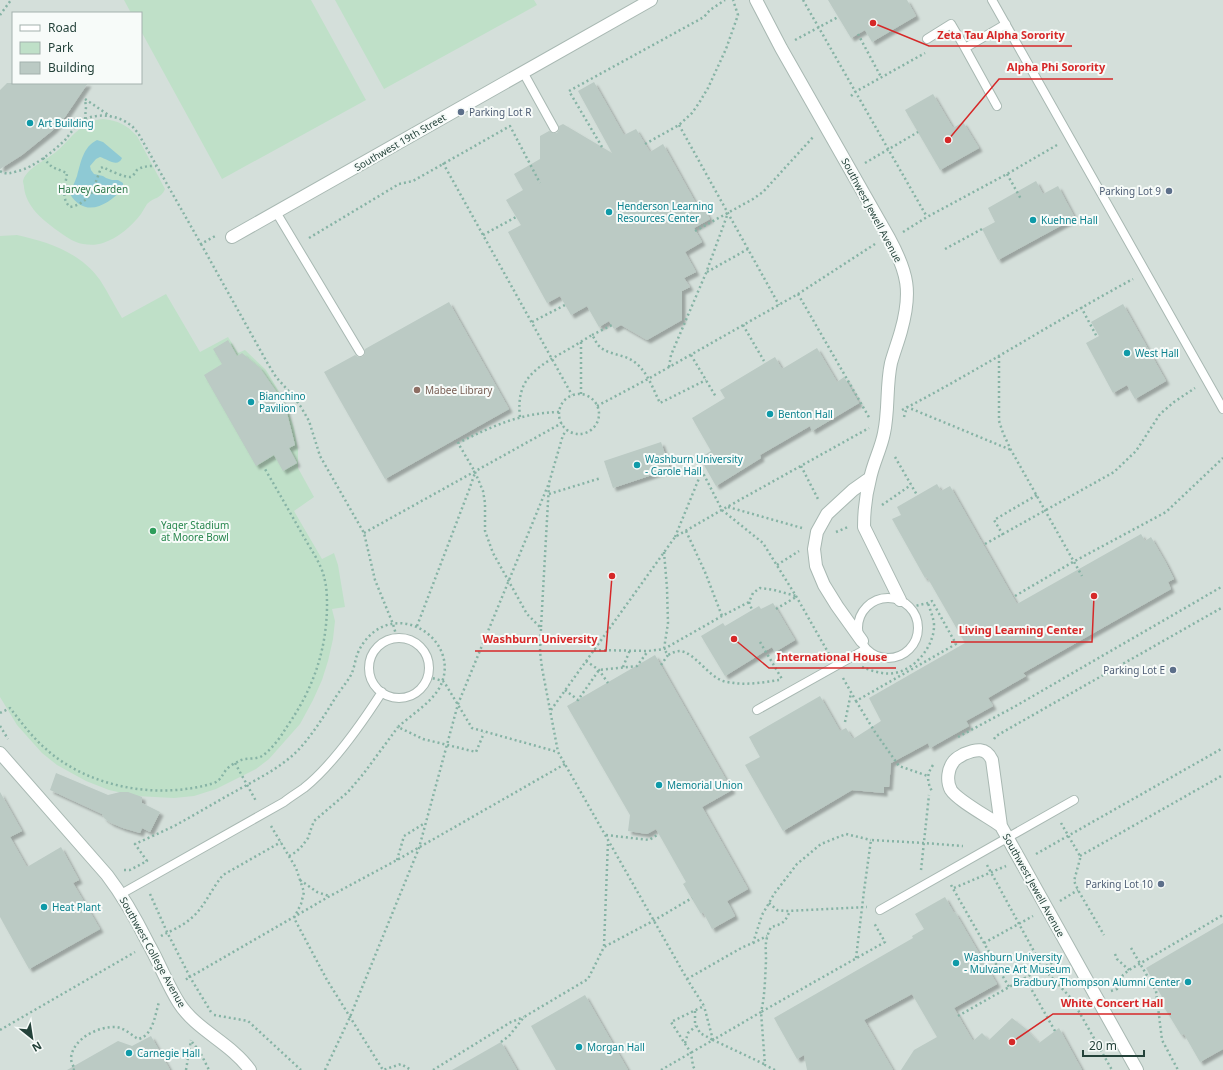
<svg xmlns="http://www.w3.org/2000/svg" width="1223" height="1070" viewBox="0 0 1223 1070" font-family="'Noto Sans',sans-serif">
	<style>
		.built { fill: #d4dfda; fill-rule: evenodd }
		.green { fill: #bfe0c8 }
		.water { fill: #8ec9d4 }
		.building { fill: #bbcac4; filter: url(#shadow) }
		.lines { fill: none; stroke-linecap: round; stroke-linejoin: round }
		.service-casing { stroke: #a8b8b2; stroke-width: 10 }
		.minor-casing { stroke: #a8b8b2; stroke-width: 14 }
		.path { stroke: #86b3a5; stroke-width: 2.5; stroke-dasharray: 2 3; stroke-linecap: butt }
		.service { stroke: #fff; stroke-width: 8 }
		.minor { stroke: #fff; stroke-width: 12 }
		.service-dot { fill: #5c6f8a; stroke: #f7fbf9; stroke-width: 1.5 }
		.culture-dot { fill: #0f9aa8; stroke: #f7fbf9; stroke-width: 1.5 }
		.education-dot { fill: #8d6e63; stroke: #f7fbf9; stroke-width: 1.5 }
		.leisure-dot { fill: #2e9e5b; stroke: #f7fbf9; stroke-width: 1.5 }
		.labels { text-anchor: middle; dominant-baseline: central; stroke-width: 4; stroke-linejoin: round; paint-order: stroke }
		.service-label { font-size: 10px; fill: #4e5e75; stroke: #f7fbf9; text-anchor: end }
		.culture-label { font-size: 10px; fill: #0d838f; stroke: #f7fbf9; text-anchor: start }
		.street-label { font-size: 10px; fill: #24423a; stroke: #f7fbf9 }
		.park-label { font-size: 10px; fill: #2d7a4b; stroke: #f7fbf9 }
		.education-label { font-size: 10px; fill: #785e54; stroke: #f7fbf9; text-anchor: start }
		.leisure-label { font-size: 10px; fill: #27864d; stroke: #f7fbf9; text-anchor: start }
		.leader { fill: none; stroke: #d62828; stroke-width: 1.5 }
		.callout-dot { fill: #d62828; stroke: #f7fbf9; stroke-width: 1.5 }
		.callout-label { font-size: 11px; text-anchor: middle; font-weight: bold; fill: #d62828; stroke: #f7fbf9; stroke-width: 4; stroke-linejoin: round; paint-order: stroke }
	</style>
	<defs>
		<filter id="shadow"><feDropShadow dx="3.5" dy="3.5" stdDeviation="1" flood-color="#0004"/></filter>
	</defs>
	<rect width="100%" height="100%" fill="#e6efeb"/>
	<path class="built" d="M0 0H1223V1070H0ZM13 13H141V83H13Z"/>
	<path class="green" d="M124 0H311L366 100 222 179 141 31V13H131Z
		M335 0H534L537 5 384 89Z
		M103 119C118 121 126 124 137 136L165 189C161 199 154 197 147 204 145 207 143 211 141 214 131 227 118 238 103 243 95 246 83 245 76 242 70 240 64 235 58 231 43 220 26 207 24 187 24 185 23 183 23 181 26 168 47 160 57 151 71 139 82 120 103 119Z
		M17 235C48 242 80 252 100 280 108 292 114 305 122 318L166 294 200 352 228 337 238 353 245 350 266 370 278 390 287 407 294 428 298 450V468L314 497 294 511 322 559 334 553 338 565 345 607 332 609 335 621 333 639 328 661 322 680 313 700 300 724 269 759 256 769 216 789 194 796 174 798 136 796 109 790 86 781 57 765 42 753 17 725 0 697V236Z"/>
	<path class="water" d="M97 140 103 142 122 158C118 168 107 159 100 157L96 159 90 166 91 170 94 174 103 176 106 178 112 180H118L123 183V188C109 205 85 219 70 194 72 187 75 182 77 176 81 162 83 147 97 140Z"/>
	<path class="building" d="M828 0H907L916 16 872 42 865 30 851 38Z
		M594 82 624 135 636 129 650 152 663 144 698 207 702 205 710 219 694 228 702 242 685 252 696 272 684 278 690 287 682 291V320L647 340 621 325 614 329 609 321 599 327 587 306 571 315 560 296 547 303 508 232 521 225 506 200 523 190 514 174 540 159V136L549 131 554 133H557L559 130V126L563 124 612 153 578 91Z
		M7 83H88L65 117 53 130 22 155 0 169V90Z
		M933 94 953 128 963 122 979 148 940 170 905 110Z
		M1036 181 1043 194 1058 186 1075 218 998 260 982 229 995 222 988 208Z
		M449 302 509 409 385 479 324 372 355 355 358 357H362L365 354V349Z
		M1123 304 1166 381 1135 399 1127 385 1113 393 1086 343 1099 336 1091 322Z
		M228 340 237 356 242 353 260 368 278 394 286 409 295 445 289 448 297 463 283 471 274 455 256 466 204 375 222 364 213 349Z
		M817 348 837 382 844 377 859 403 812 431 810 426 760 455 761 458 716 486 700 458 711 451 692 418 725 398 720 390 775 357 782 369Z
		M661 442 670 469 613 488 604 461Z
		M937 484 941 491 950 486 1017 604 1141 534 1145 541 1151 537 1166 563 1174 579 1168 582 1171 589 1023 673 1026 676 988 698 993 706 966 721 969 726 930 748 928 743 891 763 889 787H884V793L852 790 783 831 745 765 760 757 749 737 820 696 840 731 846 728 853 739 881 721 869 698 965 643 927 577 925 578 892 519 901 515 897 507Z
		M773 603 795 640 775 652 772 647 725 676 701 636 723 623 725 626 759 606 761 609Z
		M655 655 732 790 702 807 748 889 727 901 735 916 712 929 703 912 701 914 683 884 686 882 656 829 647 834 628 831 630 815 567 706Z
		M56 773 108 795 120 792H128L142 797V803L160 812 150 832 142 828 140 833 123 828 111 823 104 818 102 814 50 790Z
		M0 792 22 831 10 837 27 867 61 847 79 880 73 883 100 929 29 969 0 917Z
		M945 897 954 913 955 912 997 984 954 1008 973 1041 982 1033 989 1040 1012 1018 1026 1029 1039 1043 1059 1028 1082 1070H901L914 1050 937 1037 912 994 864 1020 893 1070H807L804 1055 797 1059 774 1018 913 938 912 936 924 929 915 914Z
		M1223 923V1049L1200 1062 1184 1034 1181 1035 1159 999 1162 997 1146 968Z
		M585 995 628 1070H556L531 1026Z
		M151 1036 170 1070H67L118 1041 132 1046Z
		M501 1042 517 1070H452Z"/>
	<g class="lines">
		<g class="service-casing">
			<path id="service" d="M992 0 1223 409
				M927 39 951 24 965 48
				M523 72 554 128
				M997 106 965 48 1006 24
				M276 212 360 352
				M858 628a30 30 0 1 1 60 0a30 30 0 1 1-60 0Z
				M369 668a30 30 0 1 1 60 0a30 30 0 1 1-60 0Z
				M757 710 866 649
				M121 894 284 802C290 797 297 793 304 788 333 765 362 723 382 692
				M880 910 1074 800"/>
		</g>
		<g class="minor-casing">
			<path id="minor" d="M756 0 781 48 889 238C908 273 912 292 901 331 898 342 894 352 891 363 886 386 889 410 884 433 881 449 873 463 870 479 866 494 864 511 864 527L900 600
				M232 237 651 0
				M862 641 837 606 824 585 816 566 814 549 817 532 827 514 853 490 870 478
				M0 753 107 875C123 896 136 919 148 943 159 962 167 984 179 1003 196 1030 231 1043 250 1070
				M1001 826C990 818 957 800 951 790 946 781 948 768 954 761 956 758 961 756 964 754 976 749 986 747 992 760L1001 826 1137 1070"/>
		</g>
		<path class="path" d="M803 0 927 217
			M0 15 11 0
			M858 34 881 77
			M795 40 838 17
			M851 96 855 92 925 53
			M85 99 110 116
			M85 119 86 107 85 99
			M679 125 779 305
			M645 144 679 125 692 113 699 103 708 88 726 49 738 15 733 0
			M602 147 569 91 704 17 710 10 725 0
			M43 158 52 167 67 173C66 184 60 198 70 207 83 205 91 195 97 185L95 184 101 168 103 167C108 170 126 178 130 177 134 176 135 172 137 170 143 166 149 166 156 166
			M443 163 572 395
			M865 163 918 132
			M0 171C6 175 11 173 18 171 33 168 55 150 66 139 71 132 78 123 85 119 99 113 117 115 129 124 133 126 135 130 138 133L201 244 217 235
			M1007 174 1021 199
			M695 231 753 199 763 192 814 136
			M903 232 927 217 1007 174 1057 145
			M483 235 516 217
			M309 238 399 184 413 181 510 126 540 183
			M201 244 268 364 276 377 293 396 301 407 309 421 320 456 364 533 375 580 393 624 397 638
			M945 249 982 229
			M707 272 748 249
			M798 294 870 419
			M1081 307 1097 337
			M532 322 565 305
			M743 325 764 361
			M592 335 612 325
			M691 355 716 397
			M999 356V421L1003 433 1011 450 1082 576
			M669 367 671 355 706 273 728 213
			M581 394V342
			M559 414a20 20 0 1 1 40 0a20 20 0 1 1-40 0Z
			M597 406 648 379 798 294 875 244
			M902 410C981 369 1055 321 1133 279
			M559 412C520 413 493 426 458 443L475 472 483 491 485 503V531L493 553 527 614 541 628 540 652 542 668 558 752 687 979 704 1006 671 1022 691 1053 693 1066 695 1070
			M520 417C516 382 532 370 560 354 571 348 582 341 592 335 595 339 596 343 599 346 608 355 623 354 633 361 647 370 653 389 660 403L706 380
			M904 417 907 407 1011 450
			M895 457 917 495
			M801 466 819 501
			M549 494 601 478
			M882 505 911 485
			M728 507 802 528
			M686 531 705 572 722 616
			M836 532 848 527
			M364 533 562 423
			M1003 535 994 520 1037 495
			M675 537 702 471 722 510 763 543 796 596 829 654
			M985 544 1114 472 1136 451 1160 414 1174 402 1195 388
			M664 552 667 588 668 623 664 649 668 655C672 653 676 651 680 651 694 652 708 676 723 681 742 686 761 683 779 680
			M777 565 799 551
			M1015 596 1073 562 1166 512 1223 458
			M749 602 752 610
			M776 609 796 597
			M417 626 469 490 475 473
			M541 627 549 484
			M760 642 782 679
			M594 650 648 651 664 649 722 616 749 602 753 593 760 588 774 590 796 596
			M586 661 599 670 608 683
			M661 665 668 655
			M623 667 630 650
			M862 667C872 671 884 675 895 673 916 669 935 645 934 624 933 616 930 610 928 603
			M428 677 443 681 446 685 472 728 558 752
			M843 678 856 701 956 644 932 601 928 603 915 606
			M565 690 578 700 599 670 637 666 648 651
			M856 701 875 732 899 766 928 776
			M551 710 675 537 727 507 869 428
			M0 713 10 708C21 722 32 737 46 749 89 788 159 800 214 783 221 780 222 775 226 770 229 766 235 763 239 761 246 757 256 760 262 756 272 749 280 738 286 728 312 691 326 653 327 608 327 598 327 587 324 577 322 566 311 549 305 539 292 516 279 493 265 469
			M845 722 851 693
			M0 726 8 739
			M958 737 1014 707 1223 586
			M994 739 996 736 1223 607
			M235 763 256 801
			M933 765C926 775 927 783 933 793
			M1061 823 1080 856V859L1074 881 1078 890 1104 935
			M271 826 296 868 304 892 301 904 294 918 327 980 383 1070 401 1064 411 1070
			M606 835 649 840 659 834
			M1036 854 1223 748
			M289 856 296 852 302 846 308 838 311 829 314 821 348 792 364 773 398 727
			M1080 856 1223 775
			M397 860 404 836 425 823
			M987 865 1043 968 1070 997 1076 999 1078 1010 1112 1070
			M124 870H130L147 861 135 844C148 838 162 832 176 825 196 814 216 802 236 791 259 778 283 767 301 747 315 731 326 713 337 695 342 688 347 682 351 675 354 669 355 661 357 655 361 644 370 633 380 628 414 610 456 646 442 682 436 700 412 714 398 727L423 739 476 752 484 733
			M921 870 929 795
			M300 880 317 892 329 896
			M951 885 1009 987
			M954 888 1006 866
			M150 894 167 932 190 977 185 980
			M1060 901 1078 890
			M769 903 777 910 786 911 867 907
			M161 936C170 931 181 927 189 920 204 909 211 889 223 875L281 842
			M753 943 767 936
			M984 943 1033 916
			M604 946 608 841
			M1131 948 1156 991 1162 1040 1178 1070
			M1115 954 1117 959 1129 970
			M856 958 864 891 871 840 924 843 963 846
			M687 979 743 947 753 943 762 915 769 903 774 894 797 864 821 844 846 834 871 840
			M1111 991 1117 989 1123 975 1129 970 1223 915
			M695 1011V1023L700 1033 713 1040
			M211 1012 190 977 330 896 397 860 565 764
			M214 1015 248 1021 301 1070
			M958 1016 1025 978
			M0 1030 135 952
			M1055 1031 1025 978 1057 960
			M192 1042 200 1052 209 1070
			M501 1042 509 1036 524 1017 588 979 604 947 653 921 692 898
			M685 1043 688 1033 696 1026
			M764 1064 713 1040 761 1012C765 996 765 978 766 961 766 946 764 942 771 927 783 924 785 922 790 911
			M73 1070 75 1069C73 1066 71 1062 71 1058 73 1038 99 1026 116 1027 125 1028 131 1035 138 1039 153 1036 155 1015 159 1002
			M186 1070 191 1040
			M325 1070 350 1017 419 848 458 704 549 483 563 435 567 430
			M433 1070 511 1022 524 1017
			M661 1070 713 1040 704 1006
			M775 1070 765 1065 761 1012 885 942 874 923"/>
		<use href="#service" class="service"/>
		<use href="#minor" class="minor"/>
	</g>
	<g class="service-dot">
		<circle cx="461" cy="112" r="4"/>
		<circle cx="1169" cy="191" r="4"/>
		<circle cx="1173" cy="670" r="4"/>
		<circle cx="1161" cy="884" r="4"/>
	</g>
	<g class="culture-dot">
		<circle cx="30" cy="123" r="4"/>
		<circle cx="609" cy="212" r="4"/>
		<circle cx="1033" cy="220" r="4"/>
		<circle cx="1127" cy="353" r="4"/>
		<circle cx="251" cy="402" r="4"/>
		<circle cx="770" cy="414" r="4"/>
		<circle cx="637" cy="465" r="4"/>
		<circle cx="659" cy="785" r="4"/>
		<circle cx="44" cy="907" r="4"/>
		<circle cx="956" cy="963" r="4"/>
		<circle cx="1188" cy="982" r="4"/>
		<circle cx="579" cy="1047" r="4"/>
		<circle cx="129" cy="1053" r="4"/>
	</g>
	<circle class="education-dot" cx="417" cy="390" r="4"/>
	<circle class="leisure-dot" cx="153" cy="531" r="4"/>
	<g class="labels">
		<g class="service-label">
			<text x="469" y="112" text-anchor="start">Parking Lot R</text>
			<text x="1161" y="191">Parking Lot 9</text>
			<text x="1165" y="670">Parking Lot E</text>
			<text x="1153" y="884">Parking Lot 10</text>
		</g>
		<g class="culture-label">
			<text x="38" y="123">Art Building</text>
			<text x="617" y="206">Henderson Learning<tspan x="617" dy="12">Resources Center</tspan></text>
			<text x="1041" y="220">Kuehne Hall</text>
			<text x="1135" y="353">West Hall</text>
			<text x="259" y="396">Bianchino<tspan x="259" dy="12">Pavilion</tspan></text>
			<text x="778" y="414">Benton Hall</text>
			<text x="645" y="459">Washburn University<tspan x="645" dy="12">- Carole Hall</tspan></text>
			<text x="667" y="785">Memorial Union</text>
			<text x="52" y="907">Heat Plant</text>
			<text x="964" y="957">Washburn University<tspan x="964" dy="12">- Mulvane Art Museum</tspan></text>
			<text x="1180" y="982" text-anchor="end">Bradbury Thompson Alumni Center</text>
			<text x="587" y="1047">Morgan Hall</text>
			<text x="137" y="1053">Carnegie Hall</text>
		</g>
		<g class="street-label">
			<text transform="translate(400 142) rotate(-30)">Southwest 19th Street</text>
			<text transform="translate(872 210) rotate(62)">Southwest Jewell Avenue</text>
			<text transform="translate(1034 885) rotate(61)">Southwest Jewell Avenue</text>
			<text transform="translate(153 952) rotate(61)">Southwest College Avenue</text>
		</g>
		<g class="park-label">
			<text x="93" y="189">Harvey Garden</text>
		</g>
		<g class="education-label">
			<text x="425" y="390">Mabee Library</text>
		</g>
		<g class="leisure-label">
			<text x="161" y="525">Yager Stadium<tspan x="161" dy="12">at Moore Bowl</tspan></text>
		</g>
	</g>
	<path class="leader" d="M873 23L929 46H1072M948 140L999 79H1113M1094 596L1092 642H951M612 576L606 651H475M734 639L769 668H896M1012 1042L1053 1014H1171"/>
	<g class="callout-dot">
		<circle cx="873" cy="23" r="4"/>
		<circle cx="948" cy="140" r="4"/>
		<circle cx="1094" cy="596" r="4"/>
		<circle cx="612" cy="576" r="4"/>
		<circle cx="734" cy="639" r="4"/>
		<circle cx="1012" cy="1042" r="4"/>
	</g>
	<g class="callout-label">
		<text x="1001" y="39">Zeta Tau Alpha Sorority</text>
		<text x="1056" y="71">Alpha Phi Sorority</text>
		<text x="1021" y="634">Living Learning Center</text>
		<text x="540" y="643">Washburn University</text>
		<text x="832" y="661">International House</text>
		<text x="1112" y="1007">White Concert Hall</text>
	</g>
	<rect x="12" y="12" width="130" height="72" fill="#f7fbf9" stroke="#a3b1ad"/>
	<rect x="20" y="25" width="20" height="6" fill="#ffffff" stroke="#a3b1ad"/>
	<text x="48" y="32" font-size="12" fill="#24423a">Road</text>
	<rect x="20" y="42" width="20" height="12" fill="#bfe0c8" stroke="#a3b1ad"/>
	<text x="48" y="52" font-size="12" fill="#24423a">Park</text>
	<rect x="20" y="62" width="20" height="12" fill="#bbcac4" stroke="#a3b1ad"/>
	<text x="48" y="72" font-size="12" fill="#24423a">Building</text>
	<g transform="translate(32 1038) rotate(150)" stroke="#f7fbf9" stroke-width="3" paint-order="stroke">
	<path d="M0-3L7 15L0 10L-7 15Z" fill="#24423a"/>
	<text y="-6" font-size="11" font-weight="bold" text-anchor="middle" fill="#24423a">N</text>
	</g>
	<path d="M1083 1050v6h61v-6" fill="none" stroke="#24423a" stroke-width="2"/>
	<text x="1089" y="1050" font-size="12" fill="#24423a" stroke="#f7fbf9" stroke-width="3" paint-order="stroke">20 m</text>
</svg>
